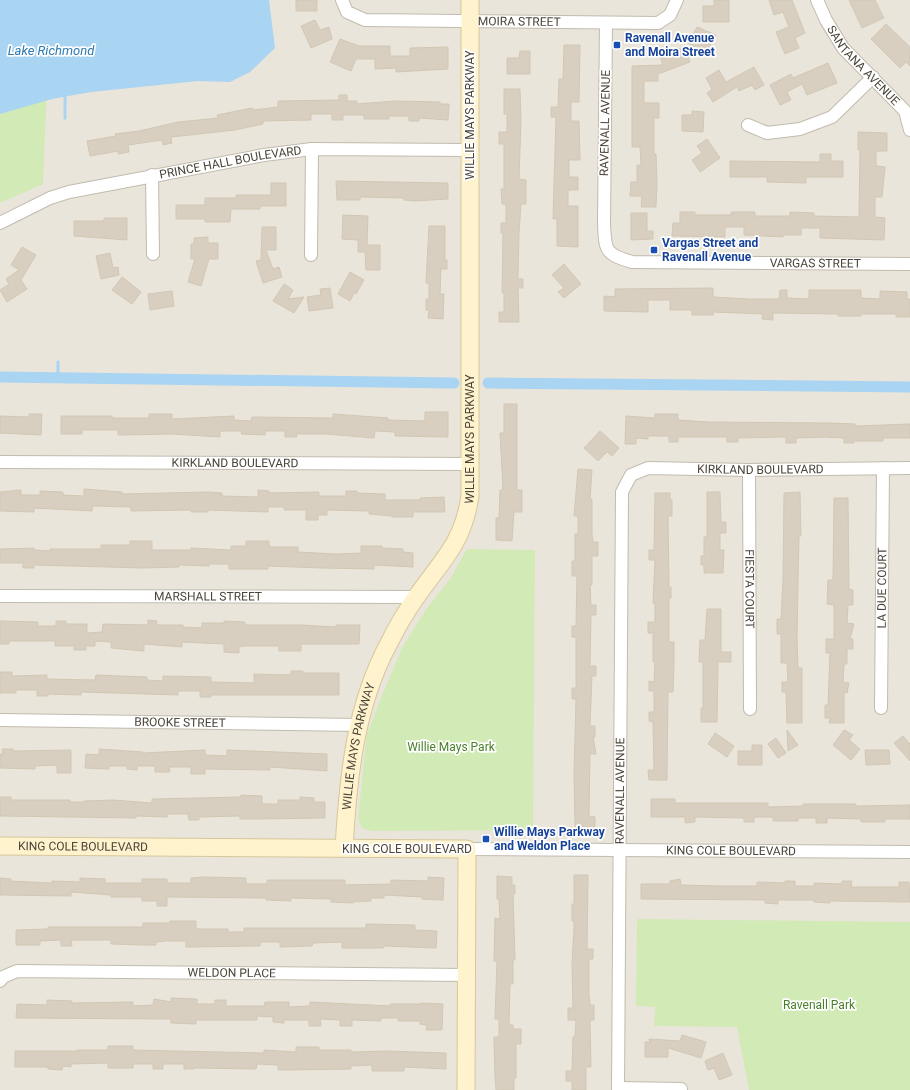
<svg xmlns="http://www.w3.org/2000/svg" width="910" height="1090" viewBox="0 0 910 1090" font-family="Roboto,sans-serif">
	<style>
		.residential { fill: #eae5da }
		.green { fill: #d2eab5 }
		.water { fill: #a9d4f2 }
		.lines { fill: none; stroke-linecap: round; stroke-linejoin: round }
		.stream { stroke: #a9d4f2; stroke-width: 3 }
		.canal { stroke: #a9d4f2; stroke-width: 11 }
		.building { fill: #d8cfc1; stroke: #d3c7b4 }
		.street-casing { stroke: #c2bbae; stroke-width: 14 }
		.secondary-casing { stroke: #d6c79b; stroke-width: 19 }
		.street { stroke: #fff; stroke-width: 12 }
		.secondary { stroke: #fff3cd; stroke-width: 17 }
		.transit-dot { fill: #1a4fb4; stroke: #fff; stroke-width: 1.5 }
		.labels { text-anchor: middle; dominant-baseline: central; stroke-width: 3.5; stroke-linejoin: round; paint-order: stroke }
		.street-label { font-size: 12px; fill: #4b4439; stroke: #fff }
		.transit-label { font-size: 12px; font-weight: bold; fill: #164399; stroke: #fff; text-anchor: start }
		.park-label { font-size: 12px; fill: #4a7f2a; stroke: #fff }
		.water-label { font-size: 13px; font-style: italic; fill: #2e7ab2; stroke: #fff }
	</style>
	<rect width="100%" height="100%" fill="#f6f3ec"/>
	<path class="residential" d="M0 0H910V1090H0Z"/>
	<path class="green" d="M0 84H47L43 184 0 203Z
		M467 549 535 550 533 830 372 831 362 828 358 819 367 734 381 698 402 648 427 608 450 579Z
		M637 919 910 922V1090H749L737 1027 654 1026 655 1007 636 1006Z"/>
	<path class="water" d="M0 0H269L275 48 250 72 230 82 198 81 91 92 52 99 0 114Z"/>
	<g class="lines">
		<path class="stream" d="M65 118V97
			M58 378V362"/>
		<path class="canal" d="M0 377 454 383
			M488 383 910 387"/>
	</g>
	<path class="building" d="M296 0H317V11H296Z
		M714 0H729V22H703V6H714Z
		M769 0H792L805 33 795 38 799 48 785 54 776 32 789 27 783 12 774 15Z
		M849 0H875L884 18 862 28Z
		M315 20 320 30 329 27 332 39 311 48 301 26Z
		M886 24 910 47V66L906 62 900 68 871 39Z
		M697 27 716 35 706 53 688 43Z
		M340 39 359 46H390V56H410V48L448 47V69L396 72V68L375 69V59H356L351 71 330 62Z
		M564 45H580L579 102H571V121H579L580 160H569V177H578V190H568V206H578V247L557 246V219H553L556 117H551V107H558L559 79H563Z
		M684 47 690 62 658 74V81H644V103H659V118H654V154H656L657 182 656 207H641L642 196H630L631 182H637V165H641L640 147H632V66L663 65 660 56Z
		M520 51H530V74H507V58H519Z
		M828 63 837 83 807 95 802 84 787 92 791 100 780 105 770 85 791 74 793 78Z
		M754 67 764 85 755 90 752 85 739 91 737 87 713 102 707 93 712 89 706 78 719 70 726 82Z
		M504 89H520L521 120 519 179 526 180V204H521L519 233 518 279H523V288H518L519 322H499V312H504V293H502L503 233H501V223H506V204H502L501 189H504V144H499V132H507V114H504Z
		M339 95H347V101H357V104L395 101 440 102V104H449L448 120 419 118V121H409V116H389V119H364V115H343V120H332V114H311V120L263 121V124L235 130 171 137 172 143 163 145 162 140 128 145 129 152 118 154V151L90 156 87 141 116 136 115 134 139 131 178 122 218 118 217 115 252 108 253 110 278 107V101L339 100Z
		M692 111 704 112 703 132 682 131V115H692Z
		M858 132 887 133V151H876V166L885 167 882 197H875V217L885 218 884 240 820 238V228H801V235H783V237L744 235V227H725V237L672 236 673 223H680V212H695V215H731V212H755V216H790V212L814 213V216L859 217 860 150H858Z
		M707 139 720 158 700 172 692 160 702 153 697 146Z
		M820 154H831V161H843V177H806V183L767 182V177H730V161L820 162Z
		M336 181 448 183V199L414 201 404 200V198L360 197V200H337Z
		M271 183H286V206H260V209H231L230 222H205V219H176V205H205V198H236V195H271Z
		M631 213H647V231H653V239L631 240Z
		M343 215 368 216 367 245H380V270H366L365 252H358V240L342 239Z
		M104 218H127V240L74 236V221H104Z
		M429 226H445V260H447V269H441L440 294H444L443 319 428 318 429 310H426V299H429V283H426Z
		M262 227H276V250H266L273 269 279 267 282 277 263 283 256 261 261 260Z
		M208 237V243H218V259H209L201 286 188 282 195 259H191V244H194V238Z
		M22 247 36 255 21 280 27 289 7 302 0 290 9 284 6 279 19 270 11 265Z
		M110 253 113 268 118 267 119 275 101 279 96 256Z
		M564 264 581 284 564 298 558 292 564 288 552 275Z
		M350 272 364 280 356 294 354 293 350 301 338 294Z
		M122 277 141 292 132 304 112 290Z
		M284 284 293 290 288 299 304 297 294 313 273 301Z
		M330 288 333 308 309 311 307 297 321 295 320 289Z
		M713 288V297L750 299H779L780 290H787V298L809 299V290H861V298L880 299V291L907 292V299H910V317H896V314H861V316H838V314L773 313V320L762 319 763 314 713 312V315H692V310H670V300H648V312L604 311V296L615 297V289Z
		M172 291 174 306 150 310 148 294Z
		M504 404H517V490H522V512H514L512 541 496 540V518H499L500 490H503L500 433H504Z
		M425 412H448V437L395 436V432L375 431 374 438 326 434H296L297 437H285V431H265V435L241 434 242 431H220V437L172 434 118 435V430H82V434H61V416H112V418H149V414H172V419L234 416V420L251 421 252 417 333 418V414L388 418V420L425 421Z
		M29 414H42L41 435 0 433V416L29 417Z
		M655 414H678V420L708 422 831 423 855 424V426L910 424V438H883V441H854V443H844V438L825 437 796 438V443H786V437L738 438V442H727V437H678V442H669V436H648V439L636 438V444H625L626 416 655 418Z
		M600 431 619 448 612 456 607 452 598 461 584 448Z
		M578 469 592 470 590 499H592V534L593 542H598V556H592V585H590L591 605H596V615H591L590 666H596V676H592L590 726H595V737H593L596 754H590L589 816 595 817V827H575L574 773 576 699H572V688H576V637H572V626H576L577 576H572V561H575V534H578V516H574Z
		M84 489 122 492V494L208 492 222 493V496L258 497V490L269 491V493L319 492V496H346V491H357V493L385 494V500H420V498L444 497 445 512H413V517H392V516L369 514V511L327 510V515H318V520H306V510H284V507H268V512L208 510V512H191V510L131 511V507L93 506 92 511 34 508V512L0 511V492L21 490V495H40V491L63 492V495L84 496Z
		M707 492H720L721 522H726V533H720V550H724L723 573H704V565H701V556H704V537H707Z
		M800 492 801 536H799L798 581 797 639 798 668H802V723H787L786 692H782V682H788L787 663H781V634H777V619H781L783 580 784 493Z
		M655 493H670V500H672V516H668L669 587H671V598H669V642H674V663L673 692H668L667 780H649L648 770H654L653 722 649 721V712H654V691H649V681L654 682 655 662H653V633H648V622H655V603H653L655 560H649V550H654Z
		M834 498H848L849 589 853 590V605H848L847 623 854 624 850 639H853V649H847V664H844L843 682 849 683 847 693 844 692V723H829L830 718H825V705H828L830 653H826V639H834V605L827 604 828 580H833Z
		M130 541H152V550H191V548L231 550V546H246V541H269V547H298V552L336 554 361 553V546H382V548L403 549V552L413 553V567L374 565V569L321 568 268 566V569H229V564H209V566L179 565V567L143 568 34 565V568H23V563H0V549L34 548V550L50 551V549H101V545H130Z
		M707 609H721V652H731V662H718L717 722H701V708H703V662H699L700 640H705Z
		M148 620 157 621 156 625H183V627L202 628V623H224V621L245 622V625H301L336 627V625H360L359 644H301V651H279V646H244L239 647V653L224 652V644L182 642V647L144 644V651L111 648V642L95 641V646H86V650H74V646H55V641H9V644H0V621L38 622V626H56V621H66V624H87V633L102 632 103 624 148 625Z
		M291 671H303V673H339V695H211V697H200V691H178V695L81 692V695L48 694V696H37V690H16V693H0V672H12V676L47 675V679L95 680 96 675 147 677V680L163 681V676L211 677V682L254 683V674L291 675Z
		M787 730 798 745 788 751Z
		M844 730 853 735 849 740 860 749 851 760 833 745Z
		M715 733 734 746 727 757 708 744Z
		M903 736 910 744V761L894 743Z
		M776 738 786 753 778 758 768 744Z
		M752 745H762V765H738V751H752Z
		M2 749H13V751L71 750V773H57V765L35 766V769L0 768V754H3Z
		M99 749 143 752V753L205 750V755L227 756V750L327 754V771L270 767V770L205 769V774H191V767H169L170 772H155V766H137V770L127 769V766H109V769L85 768 86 754 99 755Z
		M865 750H889L890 764 866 765Z
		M241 795 262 796V804H278V800H300V797L314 798V802H325V818L255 819H240V816L199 817V820H189L188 814H168L167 817 136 816V818L0 816V797H11V800H70V802H84V801L113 800 152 803V799L241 797Z
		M651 799H675V803H768V807L803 806V804H856V806L910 805V819H885V822H861V819L827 818V823H816V818H798V821H773V817H754V822H744V818L695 817V822L685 823V817H651Z
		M574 875H588L587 949H593V959H589V995L590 1005H594V1020H590L591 1067H586V1090H572V1081H566V1071H572L573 1037H575L576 1020H568V1008H573L572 964 574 928V921H572V904H574Z
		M497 876 512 877V885H515V894H513L515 960H513V984H510L509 1025H513V1029H521V1044H516V1078H514V1090H496L495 1078 494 1037H499V1019H495L497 961H494L495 918 500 919 499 899H497Z
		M204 877 246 878V884H267V880H345V885L391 884V880L428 881V877L444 878 443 900 422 899V897L384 895V898H371V901L353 902V903L331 902V899L291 898V901L266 900V898L167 897V906H157V901H142V897H111V895L71 892V896L0 895V878L11 879V881L52 883V881L80 882V878L105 879V883H142V879H167V883H191V878Z
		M680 879 681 885 723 886H757V882L785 883V881H795V886H814V883L842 884V881H852L851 887H899V882H909L910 902 830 901V903L814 902V900H778V904L765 903V900L641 899V884H670V881Z
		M170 921H196V929H228V932H244V928H366V924L415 925V930L437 931 436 948 384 946 383 948H342V942L313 943 312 946 280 947V942H260V946L186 947V941H165L156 942V945H143L111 944V940H71L72 946H61V940L40 941V945H16V930L48 929V927H143V923H170Z
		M171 998 197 999V1004H215V1000H226V1006H264L265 1002H289V1007L310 1006V1002L391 1006 390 1004H421V1003L443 1004 442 1030H426L427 1025 420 1024V1021H398V1018H381V1021L352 1020V1026H340V1020L320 1019 321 1026H309V1020H284V1023L273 1022V1017L257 1016V1020H196V1024L171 1023V1019L16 1018 17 1004 47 1005V1000L72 1001V1003L133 1002V1006L153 1005 154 999 171 1002Z
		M682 1035 706 1042 701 1058 668 1048V1057H645V1042H650L649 1039 680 1041Z
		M108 1046H133V1050L264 1053V1050L296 1052V1047H319V1050H351V1052L388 1051 446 1053V1069L404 1067V1071H372V1065L351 1066V1069L287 1070H278V1065L257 1064 256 1069 194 1068V1069H184V1064H163V1069H153V1064H133V1068H108V1063L71 1064V1067L63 1066 62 1070 48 1069V1067H15V1051H77V1050H108Z
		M723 1053 732 1075 719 1080 714 1068 708 1070 705 1061Z"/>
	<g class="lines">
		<g class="street-casing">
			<g id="street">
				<path id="s1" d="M342 0 347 12 365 20 658 23 670 15 677 0"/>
				<path id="s2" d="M817 0 826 20 843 48 905 111 910 130"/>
				<path id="s3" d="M606 23 604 223C605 251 605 254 632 262L910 264"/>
				<path d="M748 125 767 133 800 129 832 117 873 77"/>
				<path d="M152 175 153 254"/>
				<path id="s4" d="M0 223 50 198 69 192 264 155 312 149 470 150"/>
				<path d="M311 255 312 149"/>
				<path id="s5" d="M0 462 471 464"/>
				<path id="s6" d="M749 470 750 709"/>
				<path id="s7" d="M0 596 416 597"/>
				<path id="s8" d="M881 708 883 468"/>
				<path id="s9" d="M0 720 359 725"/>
				<path id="s10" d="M467 849 910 852"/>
				<path id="s11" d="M0 981 3 977 17 971 466 975"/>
				<path d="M618 1088 681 1089"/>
				<path id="s12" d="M618 1090 622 492 631 475 648 468 749 470 910 468"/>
			</g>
		</g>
		<g class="secondary-casing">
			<g id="secondary">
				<path id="s13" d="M0 846 467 849 466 1090"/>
				<path id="s14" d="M344 848C348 778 355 706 389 643 397 627 407 610 417 596 443 559 463 543 470 496V0"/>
			</g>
		</g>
		<use href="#street" class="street"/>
		<use href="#secondary" class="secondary"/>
	</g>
	<g class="transit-dot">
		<rect x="613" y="41" width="8" height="8" rx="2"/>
		<rect x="650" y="246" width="8" height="8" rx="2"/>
		<rect x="482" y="835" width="8" height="8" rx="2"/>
	</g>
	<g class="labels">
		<g class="street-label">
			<text stroke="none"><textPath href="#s1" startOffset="187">MOIRA STREET</textPath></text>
			<text stroke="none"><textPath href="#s2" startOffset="81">SANTANA AVENUE</textPath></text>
			<text transform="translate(470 115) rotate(-90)">WILLIE MAYS PARKWAY</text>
			<text transform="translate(605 123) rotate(-89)">RAVENALL AVENUE</text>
			<text stroke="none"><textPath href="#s4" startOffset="240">PRINCE HALL BOULEVARD</textPath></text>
			<text stroke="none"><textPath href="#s3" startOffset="438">VARGAS STREET</textPath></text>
			<text stroke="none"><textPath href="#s14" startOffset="438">WILLIE MAYS PARKWAY</textPath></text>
			<text stroke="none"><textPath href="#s5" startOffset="235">KIRKLAND BOULEVARD</textPath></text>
			<text stroke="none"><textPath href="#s12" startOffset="748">KIRKLAND BOULEVARD</textPath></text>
			<text stroke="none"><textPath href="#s8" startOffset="120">LA DUE COURT</textPath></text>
			<text stroke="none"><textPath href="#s6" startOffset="119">FIESTA COURT</textPath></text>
			<text stroke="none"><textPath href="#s7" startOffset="208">MARSHALL STREET</textPath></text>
			<text stroke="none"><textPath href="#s9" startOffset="180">BROOKE STREET</textPath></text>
			<text stroke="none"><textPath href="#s14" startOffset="103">WILLIE MAYS PARKWAY</textPath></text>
			<text stroke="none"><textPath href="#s12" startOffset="299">RAVENALL AVENUE</textPath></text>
			<text stroke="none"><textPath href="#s13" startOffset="83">KING COLE BOULEVARD</textPath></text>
			<text x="407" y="849">KING COLE BOULEVARD</text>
			<text stroke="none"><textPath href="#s10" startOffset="264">KING COLE BOULEVARD</textPath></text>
			<text stroke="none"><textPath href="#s11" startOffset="235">WELDON PLACE</textPath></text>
		</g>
		<g class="transit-label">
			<text x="625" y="38">Ravenall Avenue<tspan x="625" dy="14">and Moira Street</tspan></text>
			<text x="662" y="243">Vargas Street and<tspan x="662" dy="14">Ravenall Avenue</tspan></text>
			<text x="494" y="832">Willie Mays Parkway<tspan x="494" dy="14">and Weldon Place</tspan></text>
		</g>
		<g class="park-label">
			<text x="451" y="747">Willie Mays Park</text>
			<text x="819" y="1005">Ravenall Park</text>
		</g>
		<g class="water-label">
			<text x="51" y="50">Lake Richmond</text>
		</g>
	</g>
</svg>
